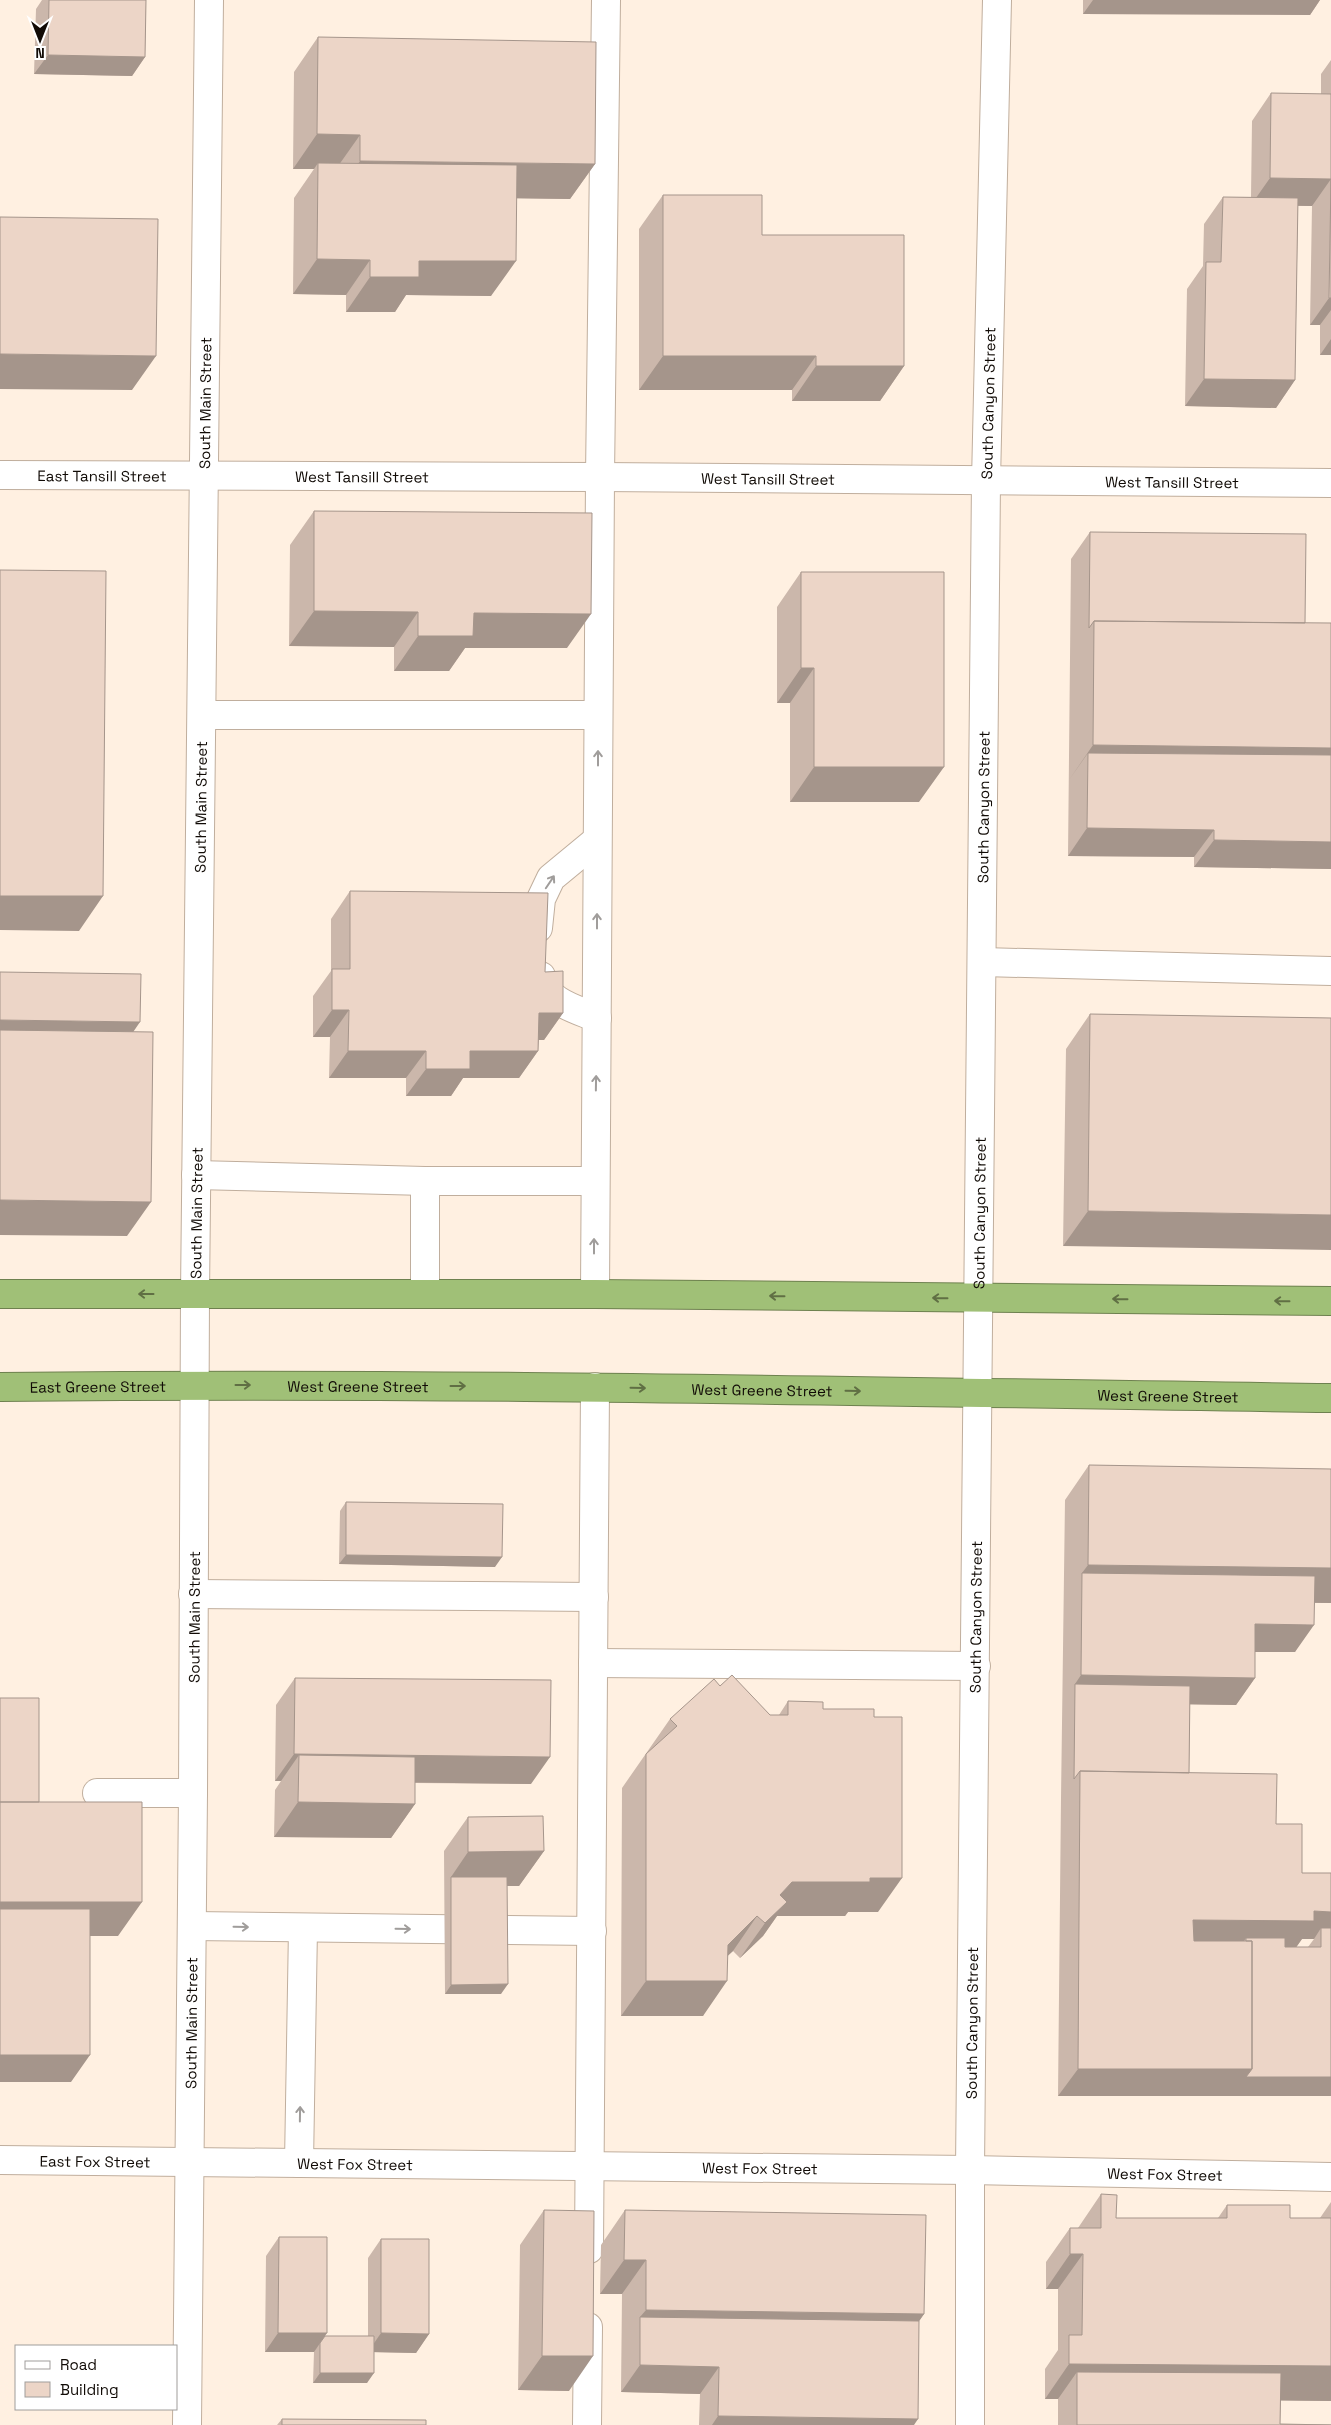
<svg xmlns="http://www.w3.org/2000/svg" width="1331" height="2425" viewBox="0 0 1331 2425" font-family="'Space Grotesk',sans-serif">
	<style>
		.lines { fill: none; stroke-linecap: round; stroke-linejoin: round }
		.minor-casing { stroke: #c0ae9d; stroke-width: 30 }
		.highway-casing { stroke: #6e814f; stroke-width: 30 }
		.minor { stroke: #fff; stroke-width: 28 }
		.highway { stroke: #a0c077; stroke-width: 28 }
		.wall { fill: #cbb7ab; fill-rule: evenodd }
		.shaded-wall { fill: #a5958b }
		.building { fill: #ecd5c7; stroke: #a5958b }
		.oneway { stroke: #a09d9b }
		.oneway2 { stroke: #606f44 }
		.labels { text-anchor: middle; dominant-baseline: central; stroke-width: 4.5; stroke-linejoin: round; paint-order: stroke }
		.street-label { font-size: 15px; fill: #110b06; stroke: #fff }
	</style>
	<rect width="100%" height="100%" fill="#fff0e1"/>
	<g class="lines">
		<g class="minor-casing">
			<g id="minor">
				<path id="s1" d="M0 475 600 477 1331 483"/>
				<path d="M203 715H598"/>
				<path d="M538 928 541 899 551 878 597 840"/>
				<path d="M983 962 1331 971"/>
				<path d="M541 976C545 1002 576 1009 597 1018"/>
				<path d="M196 1175 425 1181H594"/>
				<path d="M425 1181V1294"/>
				<path d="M595 1294 600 477 606 0"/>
				<path d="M193 1594 594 1597"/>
				<path d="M593 1663 976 1666"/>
				<path d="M97 1793H193"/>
				<path d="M192 1926 592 1931"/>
				<path id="s2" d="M0 2160 970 2170 1331 2177"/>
				<path d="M299 2163 303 1928"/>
				<path d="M589 2249 595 1387"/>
				<path id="s3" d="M187 2425 193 1793 195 1294 209 0"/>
				<path d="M587 2425 588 2327"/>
				<path id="s4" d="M970 2425V2170L986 481 997 0"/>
			</g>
		</g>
		<g class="highway-casing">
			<g id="highway">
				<path d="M0 1294H595L1331 1301"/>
				<path id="s5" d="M0 1387C444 1382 887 1392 1331 1398"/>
			</g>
		</g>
		<use href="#minor" class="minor"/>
		<use href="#highway" class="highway"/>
	</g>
	<path class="wall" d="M42 0H146L145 57 132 76 34 74 36 9Z
		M1083 0H1320L1310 15 1083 14Z
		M318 37 595 164 570 199 516 198 491 296 406 295 395 312H346V295L293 294 294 198 314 169H293L294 72Z
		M1331 60V355H1320V325H1310L1312 206H1298L1295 380 1276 408 1185 406 1187 289 1203 266 1204 224 1223 197H1251L1252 121 1271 93 1321 94V74Z
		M663 195 762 235 904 366 880 401H792V390H639V229Z
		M314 511 567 648H465L449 671H394V647L289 646 290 545Z
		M1090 532 1305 623H1331V869L1194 867V857L1068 856 1071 559Z
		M801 572 919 802H790V703H777V607Z
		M350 891 545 972 563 1013 544 1040H539L538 1051 519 1078H463L451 1096H406V1078H329L330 1037H313V996L331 971V919Z
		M1090 1014 1331 1018 1063 1246 1066 1049Z
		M1089 1465 1331 1469V1603H1315L1295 1652H1255V1678L1236 1705 1190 1704 1189 1773 1276 1824 1302 1873H1331V2096H1058L1061 1798 1065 1500ZM1302 1939H1314L1308 1947H1296Z
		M346 1502 495 1567 339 1564 340 1511Z
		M295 1678 531 1784 415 1783V1804L391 1838 274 1837 275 1790 281 1781H275L276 1705Z
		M720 1686 770 1715H779L788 1701 823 1709 878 1912H848L845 1916H777L763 1936 740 1958 733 1951 727 1956 703 2016H621L622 1788 670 1719Z
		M468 1817 544 1851 519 1886H507L501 1994H445L444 1851Z
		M1101 2194 1116 2218H1218L1227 2205 1290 2218H1320L1331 2202V2401L1281 2400 1280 2424 1331 2425H1058V2399H1045V2369L1058 2350V2289H1046V2262L1070 2228H1078Z
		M544 2210 569 2391 518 2390 520 2245Z
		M625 2210 924 2314 919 2321 914 2425H699L700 2394 621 2392 622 2294H600L601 2245Z
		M279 2237 325 2336H368V2258L381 2239 429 2334 416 2353 374 2352 367 2383H313L314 2352H265L266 2256Z
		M282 2419 426 2425H277Z"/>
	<path class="shaded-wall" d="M1093 0H1320L1310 15 1083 14Z
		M48 55 145 57 132 76 34 74Z
		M317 134 360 135 336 169 318 163 314 169H293Z
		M360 161 595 164 570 199 336 196Z
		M1270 178 1331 179 1312 206 1251 205Z
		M317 259 370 260 346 295 293 294Z
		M419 261H516L491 296 406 295 395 312H346L370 277Z
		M1329 298H1331V310L1320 325H1310Z
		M1331 339V355H1320Z
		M0 354 156 356 132 390 0 389Z
		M663 356H816L792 390H639Z
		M816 366H904L880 401H792Z
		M1204 379 1295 380 1276 408 1185 406Z
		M314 611 418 612 394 647 289 646Z
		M474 613 591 614 567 648H465L449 671H394L418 636Z
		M801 668H814L790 703H777Z
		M1093 745 1331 748V782L1088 753 1069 780Z
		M814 767H944L919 802H790Z
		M1087 828 1214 830 1194 857 1068 856Z
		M1214 840 1331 842V869L1194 867Z
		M0 896H103L79 931 0 930Z
		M332 1010H349L330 1037H313Z
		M539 1013H563L544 1040H520Z
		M0 1020 140 1022 127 1041 0 1039Z
		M348 1051H426L406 1078H329Z
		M470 1051H538L519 1078H463L451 1096H406L426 1069Z
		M0 1200 151 1202 127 1236 0 1235Z
		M1088 1211 1331 1215V1250L1063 1246Z
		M346 1555 502 1557 495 1567 339 1564Z
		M1088 1565 1331 1568V1603L1082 1600V1573Z
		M1255 1624 1314 1625 1295 1652H1236Z
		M1081 1675 1255 1678 1236 1705 1075 1703V1684Z
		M294 1754 550 1757 531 1784 299 1781V1755L281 1781H275Z
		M298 1802 415 1804 391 1838 274 1837Z
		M544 1851 519 1886H451V1877L468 1852Z
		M870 1878H902L878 1912H848L845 1916H777L763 1936 740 1958 765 1923 780 1895 792 1882Z
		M0 1902H142L118 1936H0Z
		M1314 1911 1331 1912V1939L1321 1928 1314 1939H1302L1295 1949 1246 1938 1239 1948 1174 1947 1193 1920Z
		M757 1916 733 1951 703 1979 728 1945Z
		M646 1981H727L703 2016H621Z
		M508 1984 501 1994H445L451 1985Z
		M0 2055H90L71 2082H0Z
		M1078 2069H1252L1331 2077V2096H1058Z
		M1070 2254H1083L1058 2289H1046Z
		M624 2260H646L622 2294H600Z
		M646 2310 924 2314 900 2349 640 2317Z
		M278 2333H327L314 2352H265Z
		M381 2333 429 2334 416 2353 368 2352Z
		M542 2356H593L569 2391 518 2390Z
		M1069 2364 1331 2366V2401L1077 2399V2372L1058 2399H1045Z
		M640 2365 719 2367 700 2394 621 2392Z
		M320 2373H374L367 2383H313Z
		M718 2416 918 2419 914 2425H712Z"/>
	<path class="building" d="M49 0H146L145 57 48 55Z
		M318 37 596 42 595 164 360 161V135L317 134Z
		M1271 93 1331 94V298H1329L1331 179 1270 178Z
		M318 163 517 165 516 261H419V277H370V260L317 259Z
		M663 195H762V235H904V366H816V356H663Z
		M1223 197 1298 198 1295 380 1204 379 1206 262H1221Z
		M0 217 158 219 156 356 0 354Z
		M314 511 592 513 591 614 474 613 473 636H418V612L314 611Z
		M1090 532 1306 534 1305 623 1094 621 1089 628Z
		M0 570 106 571 103 896H0Z
		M801 572H944V767H814V668H801Z
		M1094 621 1331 623V748L1093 745Z
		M1088 753 1331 755V842L1214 840V830L1087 828Z
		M350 891 548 893 545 972 563 971V1013H539L538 1051H470V1069H426V1051H348L349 1010H332V969H350Z
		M0 972 141 974 140 1022 0 1020Z
		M1090 1014 1331 1018V1215L1088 1211Z
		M0 1030 153 1032 151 1202 0 1200Z
		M1089 1465 1331 1469V1568L1088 1565Z
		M346 1502 503 1504 502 1557 346 1555Z
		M1082 1573 1315 1576 1314 1625 1255 1624V1678L1081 1675Z
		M732 1675 770 1715H788V1701L823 1702V1709H874V1717H902V1878H870V1882H792L780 1895 787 1902 765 1923 757 1916 728 1945 727 1981H646V1754L677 1726 670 1719 714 1679 720 1686Z
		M295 1678 551 1680 550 1757 294 1754Z
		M1075 1684 1190 1686 1189 1773 1080 1771 1074 1779Z
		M0 1698H39V1802H0Z
		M299 1755 415 1757V1804L298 1802Z
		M1080 1771 1277 1774 1276 1824H1302V1873H1331V1912L1314 1911V1921L1193 1920 1194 1941H1252V2069H1078Z
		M0 1802H142V1902H0Z
		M543 1816 544 1851 468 1852V1817Z
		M451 1877H507L508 1984 451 1985Z
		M0 1909H90V2055H0Z
		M1321 1928H1331V2077H1246L1252 2069V1941H1246V1938H1285V1947H1321Z
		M1101 2194 1117 2195 1116 2218H1227V2205H1290V2218H1331V2366L1069 2364V2335H1082L1083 2254H1070V2228H1101Z
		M544 2210 594 2211 593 2356H542Z
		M625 2210 926 2215 924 2314 646 2310V2260H624Z
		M279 2237H327V2333H278Z
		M381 2239H429V2334L381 2333Z
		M640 2317 919 2321 918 2419 718 2416 719 2367 640 2365Z
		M325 2336H374V2373H320V2343Z
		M1077 2372 1281 2373 1280 2424 1331 2425H1077Z
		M282 2419 426 2420V2425H282Z"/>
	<defs><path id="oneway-shaft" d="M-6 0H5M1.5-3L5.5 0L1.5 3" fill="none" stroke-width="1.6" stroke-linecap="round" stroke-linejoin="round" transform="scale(1.25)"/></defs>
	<g class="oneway">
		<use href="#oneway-shaft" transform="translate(598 758) rotate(-90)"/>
		<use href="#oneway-shaft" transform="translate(550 882) rotate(-56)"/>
		<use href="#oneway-shaft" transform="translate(597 921) rotate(-90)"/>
		<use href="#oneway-shaft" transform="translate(596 1083) rotate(-89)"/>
		<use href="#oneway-shaft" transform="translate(594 1246) rotate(-90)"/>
		<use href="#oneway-shaft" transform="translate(241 1927) rotate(1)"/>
		<use href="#oneway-shaft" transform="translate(403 1929) rotate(1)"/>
		<use href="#oneway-shaft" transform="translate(300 2114) rotate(-89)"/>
	</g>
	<g class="oneway2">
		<use href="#oneway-shaft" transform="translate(146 1294) rotate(-180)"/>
		<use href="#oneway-shaft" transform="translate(777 1296) rotate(-179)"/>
		<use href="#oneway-shaft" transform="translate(940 1298) rotate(-179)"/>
		<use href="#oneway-shaft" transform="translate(1120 1299) rotate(-179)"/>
		<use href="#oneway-shaft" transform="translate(1282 1301) rotate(-179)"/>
		<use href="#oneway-shaft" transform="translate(243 1385)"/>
		<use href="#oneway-shaft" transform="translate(458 1386)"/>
		<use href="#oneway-shaft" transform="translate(638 1388) rotate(1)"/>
		<use href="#oneway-shaft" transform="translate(853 1391) rotate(1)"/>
	</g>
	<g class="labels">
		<g class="street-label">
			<text stroke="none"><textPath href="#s3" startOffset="2022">South Main Street</textPath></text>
			<text stroke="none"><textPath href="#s4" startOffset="2022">South Canyon Street</textPath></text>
			<text stroke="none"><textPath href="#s1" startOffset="102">East Tansill Street</textPath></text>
			<text stroke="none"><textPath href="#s1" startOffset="362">West Tansill Street</textPath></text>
			<text stroke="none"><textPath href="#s1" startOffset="768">West Tansill Street</textPath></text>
			<text stroke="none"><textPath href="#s1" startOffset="1172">West Tansill Street</textPath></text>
			<text stroke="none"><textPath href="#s4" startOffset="1618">South Canyon Street</textPath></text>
			<text stroke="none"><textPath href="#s3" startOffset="1618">South Main Street</textPath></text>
			<text stroke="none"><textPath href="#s3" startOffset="1212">South Main Street</textPath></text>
			<text stroke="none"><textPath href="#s4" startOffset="1212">South Canyon Street</textPath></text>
			<text stroke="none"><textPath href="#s5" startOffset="98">East Greene Street</textPath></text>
			<text stroke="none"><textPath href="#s5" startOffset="358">West Greene Street</textPath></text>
			<text stroke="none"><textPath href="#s5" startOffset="762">West Greene Street</textPath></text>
			<text stroke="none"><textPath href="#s5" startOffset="1168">West Greene Street</textPath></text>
			<text stroke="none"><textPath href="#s3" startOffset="808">South Main Street</textPath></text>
			<text stroke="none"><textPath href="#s4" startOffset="808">South Canyon Street</textPath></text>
			<text stroke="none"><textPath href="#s3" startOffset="402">South Main Street</textPath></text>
			<text stroke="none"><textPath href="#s4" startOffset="402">South Canyon Street</textPath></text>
			<text stroke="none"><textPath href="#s2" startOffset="95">East Fox Street</textPath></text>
			<text stroke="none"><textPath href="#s2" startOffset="355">West Fox Street</textPath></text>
			<text stroke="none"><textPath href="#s2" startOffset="760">West Fox Street</textPath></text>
			<text stroke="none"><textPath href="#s2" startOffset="1165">West Fox Street</textPath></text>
		</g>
	</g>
	<rect x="15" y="2345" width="162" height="65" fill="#ffffff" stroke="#a09d9b"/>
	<rect x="25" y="2361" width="25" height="8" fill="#ffffff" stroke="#a09d9b"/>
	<text x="60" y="2370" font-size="15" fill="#110b06">Road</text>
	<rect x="25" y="2382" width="25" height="15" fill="#ecd5c7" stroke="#a09d9b"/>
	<text x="60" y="2395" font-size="15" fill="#110b06">Building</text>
	<g transform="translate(40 40) rotate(180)" stroke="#ffffff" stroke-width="4" paint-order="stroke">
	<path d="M0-4L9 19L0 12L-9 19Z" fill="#110b06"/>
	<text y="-8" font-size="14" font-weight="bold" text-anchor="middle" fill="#110b06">N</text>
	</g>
</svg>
